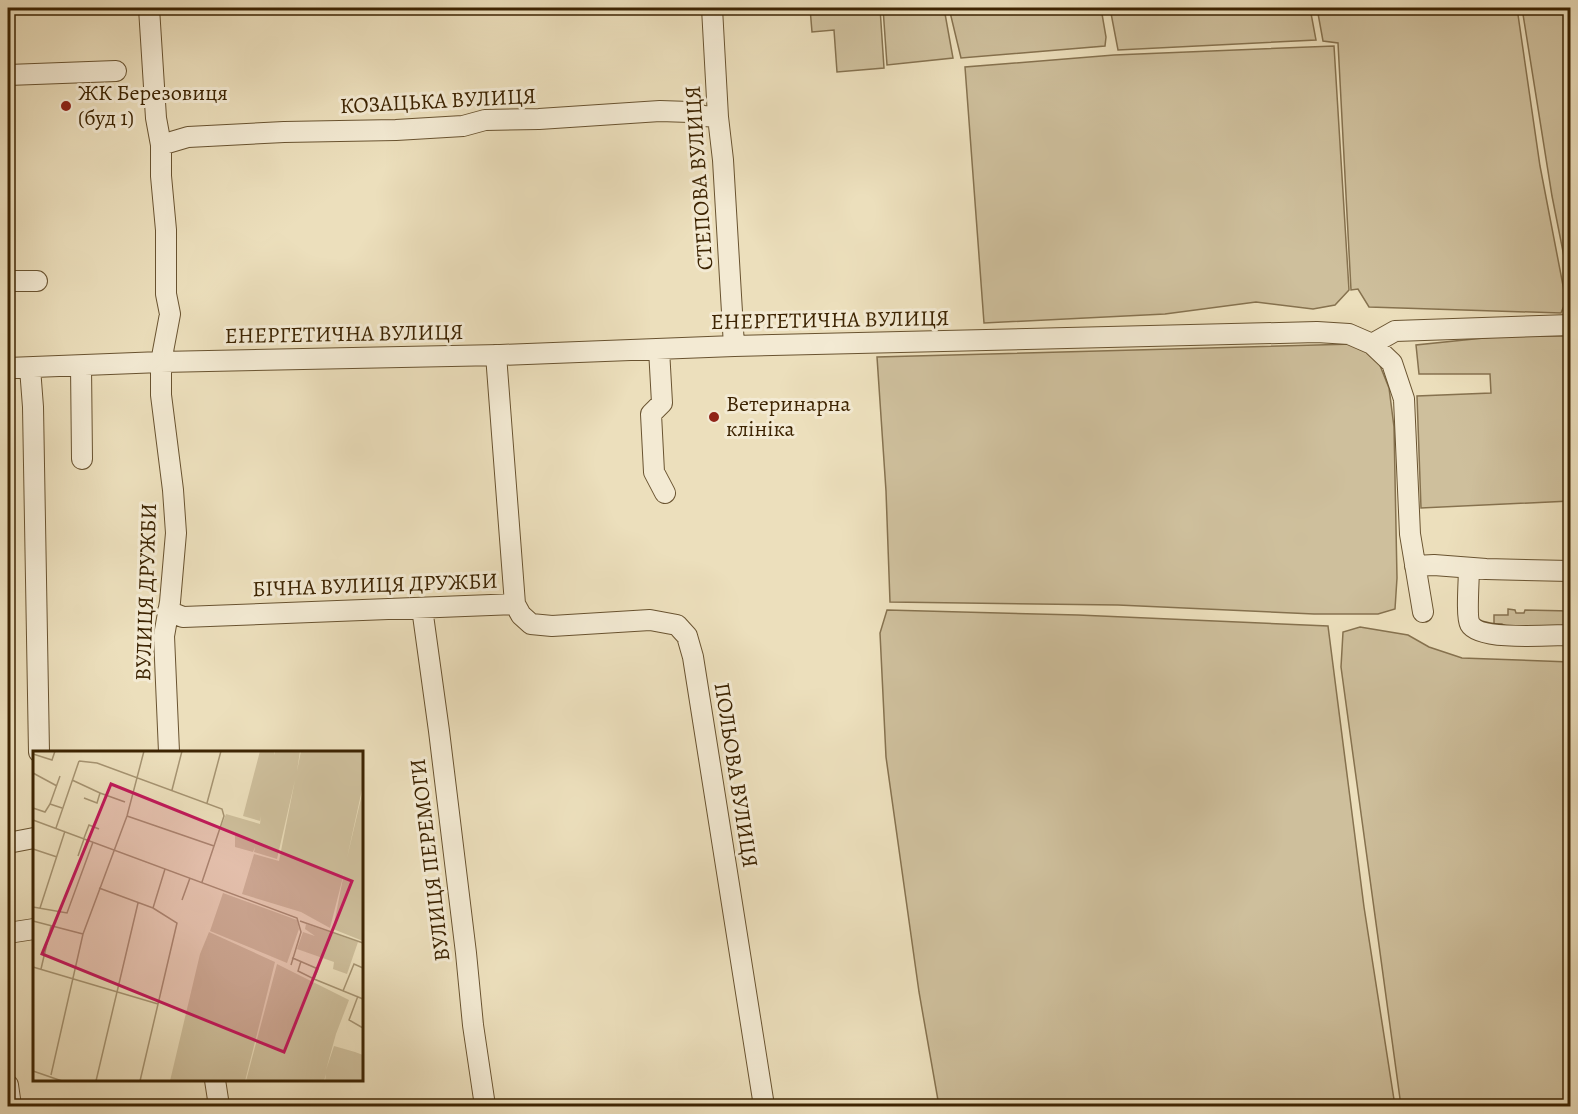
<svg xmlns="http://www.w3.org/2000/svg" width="1578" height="1114" viewBox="0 0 1578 1114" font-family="Alegreya,serif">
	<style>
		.green { fill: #cebf9c; stroke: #86724f; stroke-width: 1.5 }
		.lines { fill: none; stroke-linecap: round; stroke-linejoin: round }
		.minor-casing { stroke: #695330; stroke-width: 22 }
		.minor { stroke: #f3ead3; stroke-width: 20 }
		.poi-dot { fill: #8f2418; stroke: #f3ead3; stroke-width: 2 }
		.labels { text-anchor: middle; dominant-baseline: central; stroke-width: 6; stroke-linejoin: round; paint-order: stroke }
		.poi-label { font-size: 22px; fill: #3d2402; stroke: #f3ead3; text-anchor: start }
		.street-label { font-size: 22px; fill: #3d2402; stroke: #f3ead3 }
		.inset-road { fill: none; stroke: #a69472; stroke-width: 1.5 }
		.view { fill: #c2185b; fill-opacity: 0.15; stroke: #c2185b; stroke-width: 3 }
		.inset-edge { fill: none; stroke: #3d2402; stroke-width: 3 }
	</style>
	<rect width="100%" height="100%" fill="#ecdfbc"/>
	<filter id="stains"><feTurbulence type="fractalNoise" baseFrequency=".00333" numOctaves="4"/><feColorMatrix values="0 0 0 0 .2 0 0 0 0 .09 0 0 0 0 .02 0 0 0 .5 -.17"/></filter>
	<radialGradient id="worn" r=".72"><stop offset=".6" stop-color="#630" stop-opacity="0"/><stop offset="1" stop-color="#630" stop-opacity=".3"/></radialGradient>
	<path class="green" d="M810 8H880L884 68 837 72 834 30 812 32Z
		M883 8H944L953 58 887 65Z
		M949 8H1101L1106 37 1105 46 961 58Z
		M1110 8H1310L1316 40 1118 50Z
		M1317 8H1517L1540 166 1566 301 1561 313 1369 307 1358 289 1351 290 1338 43 1323 41Z
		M1522 8H1570V287L1552 196Z
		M1334 46 1349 290 1335 305 1313 309 1256 302 1165 314 984 323 965 67 1114 55Z
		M1503 336H1570V501L1421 508 1417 396 1491 393 1490 374H1419L1416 345Z
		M1354 344 1377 358 1389 388 1394 427 1397 578 1395 609 1378 614H1314L1118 605 890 602 886 491 877 357Z
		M1508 609 1515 610 1516 613H1524L1525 610 1570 611V618L1565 628 1510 629 1502 624H1494V615H1508Z
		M887 610 1078 615 1328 626 1364 907 1395 1106H939L919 992 886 757 880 633Z
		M1360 627 1408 635 1429 647 1462 658 1570 662V1106H1401L1341 667 1343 632Z"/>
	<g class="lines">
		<g class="minor-casing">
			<path id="minor" d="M149 8 156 118 161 145V176L166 230V294L170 314 161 362V395L173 490 176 533 170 602 164 636 169 752
				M712 8 718 117 723 160 734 346
				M8 75 116 71
				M161 145 188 137 284 132 396 130 463 126 485 120 539 119 660 111 690 112 704 116 718 117
				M8 281H37
				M1372 344 1395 331 1570 325
				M659 349 662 403 651 414 654 472 665 493
				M81 366 82 459
				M8 368 161 362 500 355 734 346 1317 332 1349 334 1372 344 1392 363 1404 399 1410 534 1423 612
				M30 368 33 407 39 752
				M1415 566 1434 565 1486 569 1570 571
				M1469 568C1469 579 1466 617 1470 624 1479 641 1552 635 1570 635
				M515 604 521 615 531 624 552 626 650 620 677 625 687 636 693 657 764 1106
				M422 608 439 731 466 953 473 1025 485 1106
				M168 611 183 617 515 604 496 355
				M8 843 34 838
				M8 933 34 929
				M215 1080 219 1106
				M8 1085 11 1106"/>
		</g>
		<use href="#minor" class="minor"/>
	</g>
	<g class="poi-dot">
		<circle cx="66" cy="106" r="6"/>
		<circle cx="714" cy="417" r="6"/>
	</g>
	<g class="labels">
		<g class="poi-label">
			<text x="78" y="93">ЖК Березовиця<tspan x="78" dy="25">(буд 1)</tspan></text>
			<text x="726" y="404">Ветеринарна<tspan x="726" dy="25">клініка</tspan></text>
		</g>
		<g class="street-label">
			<text transform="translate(438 101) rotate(-3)">КОЗАЦЬКА ВУЛИЦЯ</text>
			<text transform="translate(699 178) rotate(-94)">СТЕПОВА ВУЛИЦЯ</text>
			<text transform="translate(830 320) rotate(-1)">ЕНЕРГЕТИЧНА ВУЛИЦЯ</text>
			<text transform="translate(344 334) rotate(-1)">ЕНЕРГЕТИЧНА ВУЛИЦЯ</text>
			<text transform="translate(375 585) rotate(-2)">БІЧНА ВУЛИЦЯ ДРУЖБИ</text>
			<text transform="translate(146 592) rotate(-88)">ВУЛИЦЯ ДРУЖБИ</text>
			<text transform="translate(736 775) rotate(81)">ПОЛЬОВА ВУЛИЦЯ</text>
			<text transform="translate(430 860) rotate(-97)">ВУЛИЦЯ ПЕРЕМОГИ</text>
		</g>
	</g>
	<g transform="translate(33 751)">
		<rect width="330" height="330" fill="#ecdfbc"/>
		<path d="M227 0H241V4L242 0H267L264 20 268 0H330V34L314 107 330 39V190L300 178 311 122 297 177 268 161 209 143 221 103 246 110 262 29 244 108 221 101 222 96 220 101 202 96V82L188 76 193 63 227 73 228 65 227 70 210 65ZM190 142 264 169 266 178 254 212 177 180ZM273 173 325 191 314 223 300 218 301 211 264 198 270 181 282 185 272 178ZM176 181 242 211 223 287 212 330H137L167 203ZM244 213 316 249 303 283 293 319 301 295 322 301 330 304V330H292L293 323 291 330H213Z" fill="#cebf9c"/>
		<path class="inset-road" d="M0 3 19 9 22 0M46 10 64 12 189 58 191 65 169 131M0 22 24 35M27 25 17 53 29 57M39 29 67 42 64 52 51 47M139 39 149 0M67 42 92 51M174 52 188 0M0 57 12 61 17 53M94 65 181 95M0 69 264 167 268 181 258 214M23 77 46 10M51 87 56 74 66 78M0 98 24 106M45 105 51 88M66 137 120 157 132 118M149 149 157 127M0 156 34 162 60 91M7 157 32 80M0 170 50 183M267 170 330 192M259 207 262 208 285 218 281 228 265 220 268 210M0 216 125 253M8 218 18 175M281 228 330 248M310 240 321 213 330 217M325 245 316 269 330 277M0 320 29 330M18 324 50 183 94 65 111 0M63 330 105 152M107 330 144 172 120 157"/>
		<path class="view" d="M78 33 319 130 251 301 9 203Z"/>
		<rect width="330" height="330" class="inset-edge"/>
	</g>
	<rect width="1578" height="1114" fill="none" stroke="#ecdfbc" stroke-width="30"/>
	<rect x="9" y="9" width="1560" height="1096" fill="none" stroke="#3d2402" stroke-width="3"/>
	<rect x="15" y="15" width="1548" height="1084" fill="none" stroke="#3d2402" stroke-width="1.5"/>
	<rect width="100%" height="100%" filter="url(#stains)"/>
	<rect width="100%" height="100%" fill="url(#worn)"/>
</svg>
